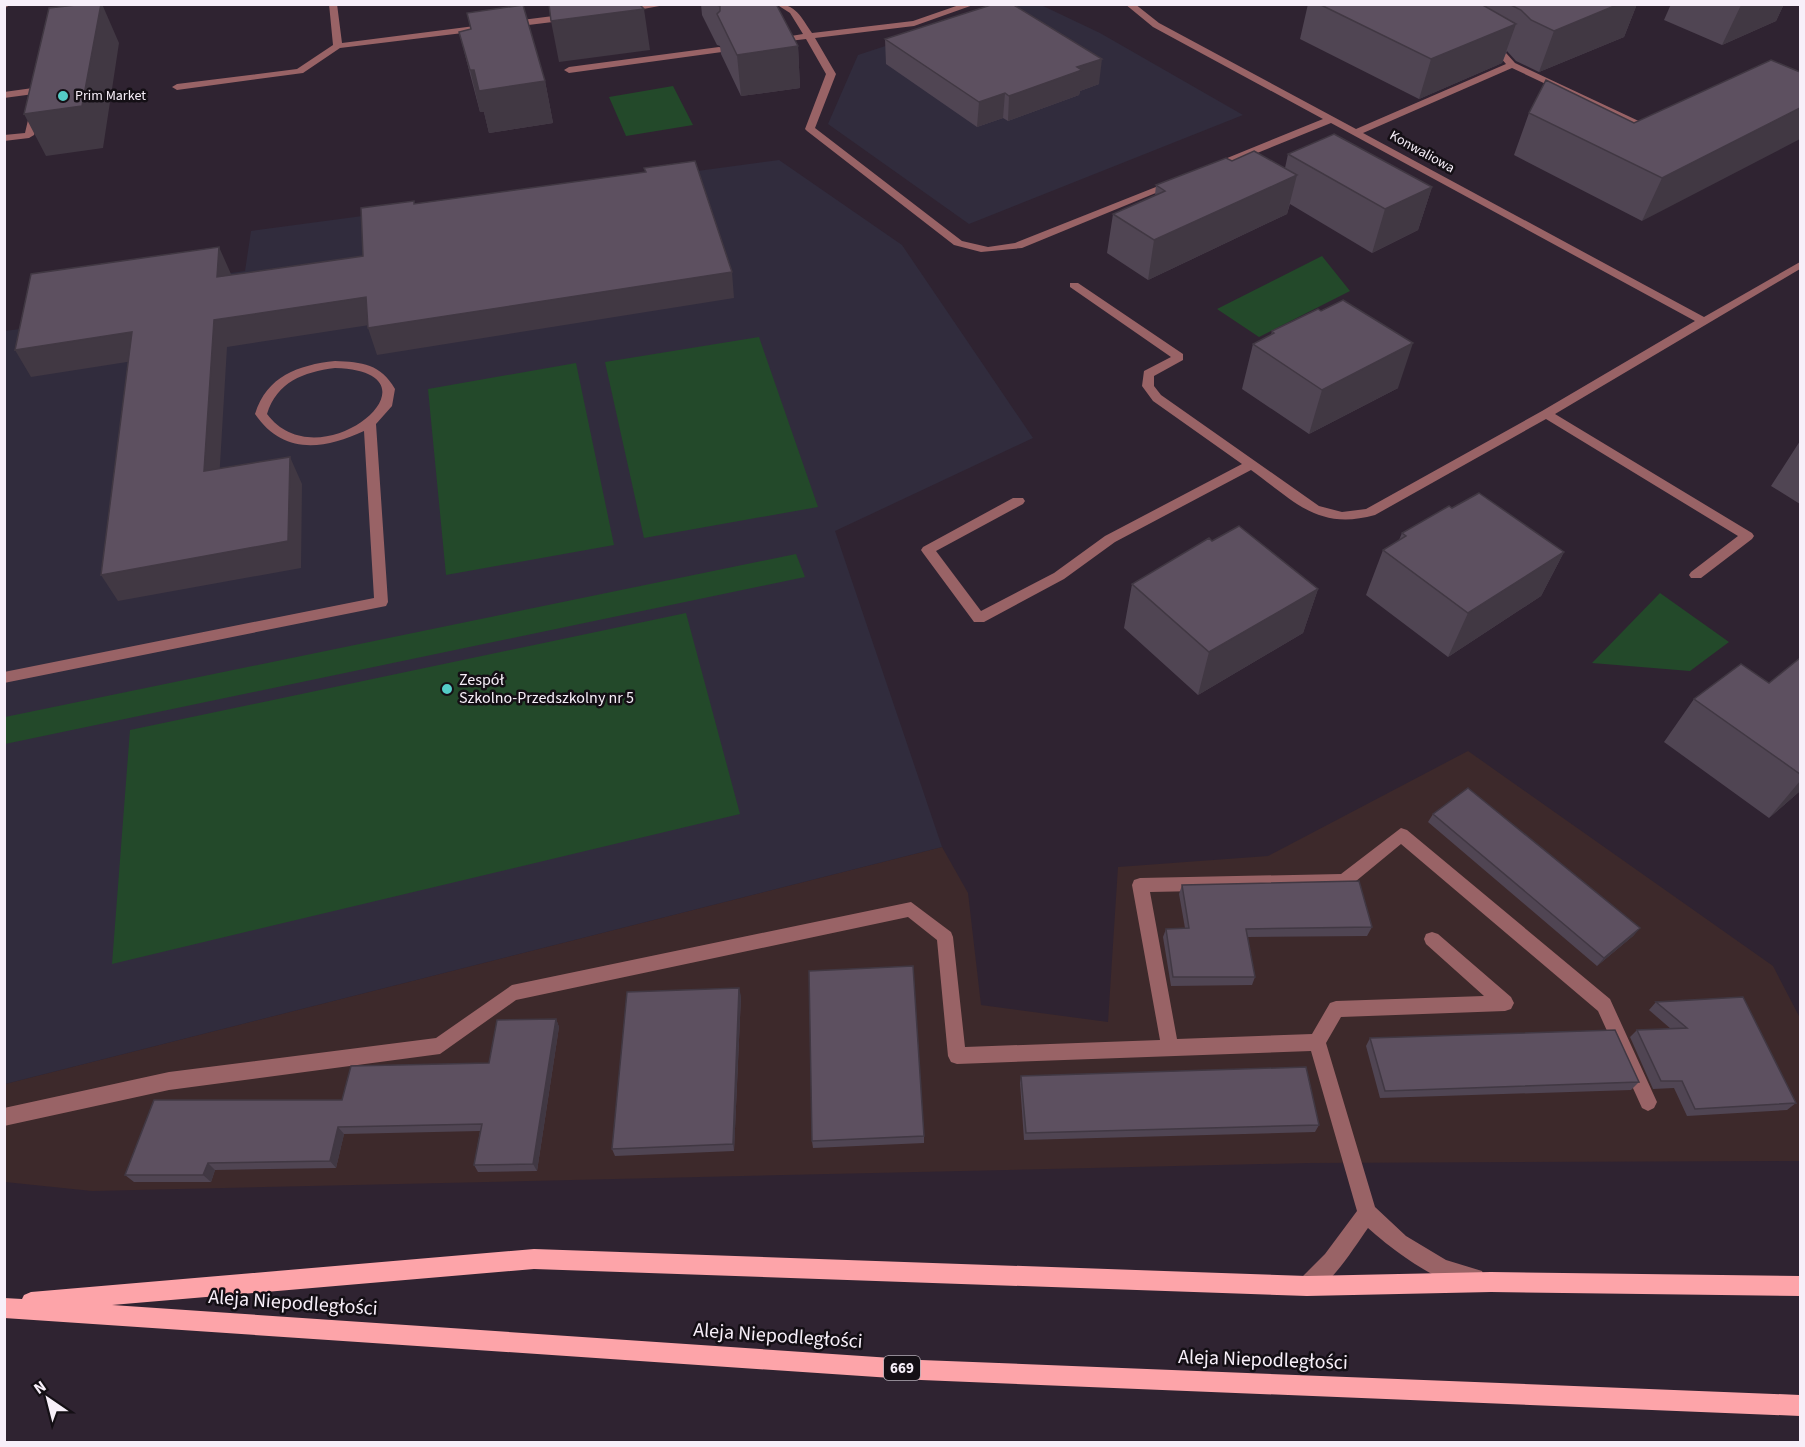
<svg xmlns="http://www.w3.org/2000/svg" width="1805" height="1447" viewBox="0 0 1805 1447" font-family="'Source Sans 3',sans-serif">
	<style>
		.industrial { fill: #3d292b }
		.education { fill: #312c3d }
		.green { fill: #23492a }
		.lines { fill: none; stroke-linecap: round; stroke-linejoin: round }
		.minor { fill: #996366; fill-rule: evenodd }
		.major { fill: #fda4a9; fill-rule: evenodd }
		.wall { fill: #504553 }
		.shaded-wall { fill: #413843 }
		.building { fill: #5d5060; stroke: #413843; stroke-width: 1.5 }
		.poi-dot { fill: #54cdc7; stroke: #140f15; stroke-width: 2 }
		.labels { text-anchor: middle; dominant-baseline: central; stroke-width: 5; stroke-linejoin: round; paint-order: stroke }
		.far-poi-label { font-size: 14px; fill: #f7eff9; stroke: #140f15; text-anchor: start }
		.far-street-label { font-size: 14px; fill: #f7eff9; stroke: #140f15 }
		.shield { fill: #140f15; stroke: #b3acb5; stroke-width: 1.5 }
		.shield-label { font-size: 15px; font-weight: bold; fill: #f7eff9 }
		.poi-label { font-size: 16px; fill: #f7eff9; stroke: #140f15; text-anchor: start }
		.near-street-label { font-size: 20px; fill: #f7eff9; stroke: #140f15 }
	</style>
	<rect width="100%" height="100%" fill="#2f2331"/>
	<path class="industrial" d="M1468 751 1773 966 1800 1018V1161L1309 1163 92 1191 5 1182V1084L942 847 968 893 981 1005 1108 1022 1118 867 1268 856Z"/>
	<path class="education" d="M1013 4 1041 5 1100 33 1243 115 969 224 828 124 858 55Z
		M779 160 902 245 1033 438 835 531 942 847 5 1084 4 331 29 328 34 301 245 271 251 231Z"/>
	<path class="green" d="M673 86 693 125 626 136 609 97Z
		M1322 256 1350 291 1259 337 1217 309Z
		M759 337 818 507 644 538 605 362Z
		M576 363 614 545 446 575 428 389Z
		M796 554 805 577 5 744V717Z
		M1660 593 1729 642 1690 671 1592 663Z
		M686 613 740 814 112 964 130 730Z"/>
	<g class="lines">
		<path class="minor" d="M4 4H11L4 9Z
			M329 4H337L342 43 569 14 573 17 569 20 340 48 303 73 177 90 172 87 177 84 297 69 333 45Z
			M643 4H670L622 13 618 10Z
			M776 4C796 4 801 17 812 33L913 21 962 4H976L914 26 815 38 836 74 815 128 962 241 988 247 1015 243 1171 181 1180 183 1022 248 981 252 954 245 807 131 805 129 826 74 806 39 773 43V39L803 34 790 13Z
			M1125 4H1135L1159 23 1356 129 1506 64 1500 57 1485 49 1484 47 1488 44 1506 53 1515 63 1643 123V127H1637L1512 68 1363 133 1704 317 1800 262V269L1555 414 1752 533 1754 536 1752 539 1701 578H1691L1689 575 1691 572 1738 536 1546 419 1375 515C1318 531 1294 501 1251 470L1115 542 1064 579 984 622H974L923 553 921 550 923 547 1013 498H1023L1025 501 1023 504 936 551 981 611 1054 573 1105 536 1242 464 1153 401 1142 386 1144 371 1171 357 1070 287V283H1078L1183 354V360L1154 376V386L1161 395 1319 506 1342 512 1366 509 1542 411 1695 321 1331 123 1218 169H1210V165L1323 119 1153 27Z
			M719 47 722 48V52L569 73 564 70 569 67Z
			M40 87 45 90 34 135 29 138 4 141V135L25 133 34 94 4 98V92Z
			M335 361C362 362 381 364 395 389L392 406 376 424 388 602 386 606 4 683V672L374 598 364 431C323 450 283 455 255 414 267 376 298 365 335 361ZM335 368C453 372 320 485 267 414 277 382 303 372 335 368Z
			M1401 828 1407 830 1610 999 1657 1102 1654 1108 1648 1111 1642 1108 1598 1011 1401 844 1350 886 1344 888 1150 892 1177 1039 1312 1034 1330 1003 1336 1001 1484 996 1426 944 1424 939 1426 934 1432 932 1438 934 1511 997 1514 1003 1511 1009 1505 1011 1341 1017 1326 1043 1375 1207 1406 1236 1446 1260 1482 1271 1485 1278 1482 1285C1452 1297 1389 1247 1368 1228 1353 1249 1331 1286 1307 1296L1300 1293 1297 1286 1300 1279 1325 1254 1357 1211 1311 1051 957 1064 951 1062 948 1056 937 940 908 917 516 1000 440 1054 169 1090 4 1126V1108L169 1072 436 1038 512 985 911 902 951 932 953 937 965 1047 1160 1040 1132 885 1134 880 1140 878 1341 874Z"/>
		<path class="major" d="M534 1249 1307 1276 1491 1272 1800 1276V1296L1491 1292 1307 1296 534 1269 112 1305 921 1360 1800 1395V1416L921 1380 4 1318V1298L22 1299 24 1295 31 1292Z"/>
	</g>
	<path class="wall" d="M701 4H776L798 46 800 88 741 96 721 54 720 46 717 45 702 15Z
		M1308 4H1637L1624 37 1539 72 1516 61 1507 51 1502 63 1419 99 1300 39Z
		M1671 4H1784L1776 21 1722 45 1664 20Z
		M459 32 545 81 553 123 489 133 484 112H480Z
		M885 39 1099 84 1080 91 1079 95 1008 121 1003 118 977 127 886 64Z
		M1771 60 1642 221 1514 155 1529 113 1634 123Z
		M1288 154 1432 187 1418 230 1372 253 1290 204 1287 214 1148 280 1107 253 1113 214 1155 195 1156 185 1232 161 1285 168Z
		M1272 331 1398 388 1309 434 1242 389 1253 344 1271 335Z
		M1800 441V504L1771 486Z
		M1452 508 1564 552 1541 596 1448 657 1366 595 1383 550 1399 540 1402 533Z
		M1212 541 1318 589 1303 633 1198 695 1124 628 1132 584Z
		M1800 658V791L1769 818 1664 742 1694 699 1769 683Z
		M1433 814 1640 928 1633 936 1597 966 1428 822Z
		M1182 885 1372 927 1367 936 1247 937 1255 977 1252 985 1171 986 1163 937 1166 929 1185 928 1179 894Z
		M741 996 734 1151 615 1156 612 1149Z
		M1656 1002 1796 1103 1787 1110 1687 1116 1674 1088 1653 1089 1630 1037 1637 1030 1671 1029 1649 1010Z
		M556 1019 559 1027 537 1171 478 1172 474 1165 480 1131 344 1134 336 1168 215 1170 211 1182H134L125 1175 342 1100 489 1063Z
		M1370 1038 1639 1082 1631 1090 1380 1098 1366 1046Z
		M1021 1076 1319 1125 1315 1132 1024 1140 1020 1083Z
		M924 1136V1143L813 1148 812 1141Z"/>
	<path class="shaded-wall" d="M101 4H102L119 43 103 148 46 156 24 114Z
		M1619 4H1637L1624 37 1539 72 1554 31Z
		M1784 4 1776 21 1722 45 1741 5Z
		M644 9 650 50 559 62 551 21Z
		M1516 24 1502 63 1419 99 1431 59Z
		M798 46 800 88 741 96 737 55Z
		M1102 59 1099 84 1080 91 1079 95 1008 121 1009 96 1077 67Z
		M470 70H474L545 81 553 123 489 133 484 112H480Z
		M1005 93 1003 118 977 127 979 102Z
		M1800 108V139L1642 221 1662 178Z
		M1297 175 1287 214 1148 280 1154 240Z
		M1432 187 1418 230 1372 253 1385 209Z
		M219 247 231 274 229 304 217 277Z
		M732 272 734 298 377 355 368 328Z
		M366 297 376 324 227 347 218 498 204 471 214 320Z
		M132 332 146 359 31 377 15 350Z
		M1413 343 1398 388 1309 434 1322 390Z
		M290 457 302 484 301 568 118 601 101 575Z
		M1564 552 1541 596 1448 657 1468 613Z
		M1318 589 1303 633 1198 695 1209 652Z
		M1800 781V791L1769 818Z
		M1640 928 1633 936 1597 966 1604 958Z
		M739 988 741 996 734 1151 733 1144Z
		M556 1019 559 1027 537 1171 533 1164Z
		M338 1127 344 1134 336 1168 330 1161Z
		M208 1163 215 1170 211 1182 203 1175Z"/>
	<path class="building" d="M85 4H101L82 106 24 114 49 8Z
		M549 4H639L644 9 551 21Z
		M713 4H776L798 46 737 55 717 14 720 11V6Z
		M994 4H1012L1102 59 1077 67 1082 70 1009 96 1005 93 979 102 885 39Z
		M1319 4H1481L1516 24 1431 59Z
		M1509 4H1619L1554 31 1531 20 1521 10Z
		M523 5 545 81 479 91 474 70H470L459 32 471 29 467 13Z
		M1771 60 1800 72V108L1662 178 1529 113 1546 80 1634 123Z
		M1334 134 1432 187 1385 209 1288 154Z
		M1254 151 1297 175 1154 240 1113 214 1165 191 1156 185 1226 158 1232 161Z
		M695 161 732 272 368 328 366 297 214 320 204 471 290 457 288 541 101 575 132 332 15 350 31 274 219 247 217 277 363 256 361 208 414 201V204L646 172 644 168Z
		M1343 300 1413 343 1322 390 1253 344 1274 333 1272 331 1318 309 1321 311Z
		M1479 493 1564 552 1468 613 1383 550 1406 536 1402 533 1449 506 1452 508Z
		M1239 526 1318 589 1209 652 1132 584 1209 538 1212 541Z
		M1800 658V774L1694 699 1741 664 1769 683Z
		M1468 788 1640 928 1604 958 1433 814Z
		M1359 881 1372 927 1246 929 1255 977H1173L1166 929 1189 928 1182 885Z
		M913 966 924 1136 812 1141 809 971Z
		M739 988 733 1144 612 1149 627 992Z
		M1743 997 1796 1103 1695 1109 1682 1081H1661L1637 1030 1687 1028 1656 1002Z
		M556 1019 533 1164 474 1165 482 1124 338 1127 330 1161 208 1163 203 1175H125L154 1100H342L351 1066 489 1063 497 1020Z
		M1615 1030 1639 1082 1385 1091 1370 1038Z
		M1306 1067 1319 1125 1026 1133 1021 1076Z"/>
	<g class="poi-dot">
		<circle cx="63" cy="96" r="6"/>
		<circle cx="447" cy="689" r="6"/>
	</g>
	<g class="labels">
		<g class="far-poi-label">
			<text x="75" y="96">Prim Market</text>
		</g>
		<g class="far-street-label">
			<text transform="translate(1422 152) rotate(29)">Konwaliowa</text>
		</g>
		<rect class="shield" x="884" y="1356" width="36" height="24" rx="4.5"/>
		<g class="shield-label">
			<text x="902" y="1368">669</text>
		</g>
		<g class="poi-label">
			<text x="459" y="680">Zespół<tspan x="459" dy="18">Szkolno-Przedszkolny nr 5</tspan></text>
		</g>
		<g class="near-street-label">
			<text transform="translate(293 1303) rotate(4)">Aleja Niepodległości</text>
			<text transform="translate(778 1336) rotate(4)">Aleja Niepodległości</text>
			<text transform="translate(1263 1360) rotate(2)">Aleja Niepodległości</text>
		</g>
	</g>
	<rect width="1805" height="1447" fill="none" stroke="#f7eff9" stroke-width="12"/>
	<g transform="translate(48 1399) rotate(325)" stroke="#140f15" stroke-width="4.5" paint-order="stroke">
	<path d="M0-4.5L10 22L0 15L-10 22Z" fill="#f7eff9"/>
	<text y="-9" font-size="16" font-weight="bold" text-anchor="middle" fill="#f7eff9">N</text>
	</g>
</svg>
